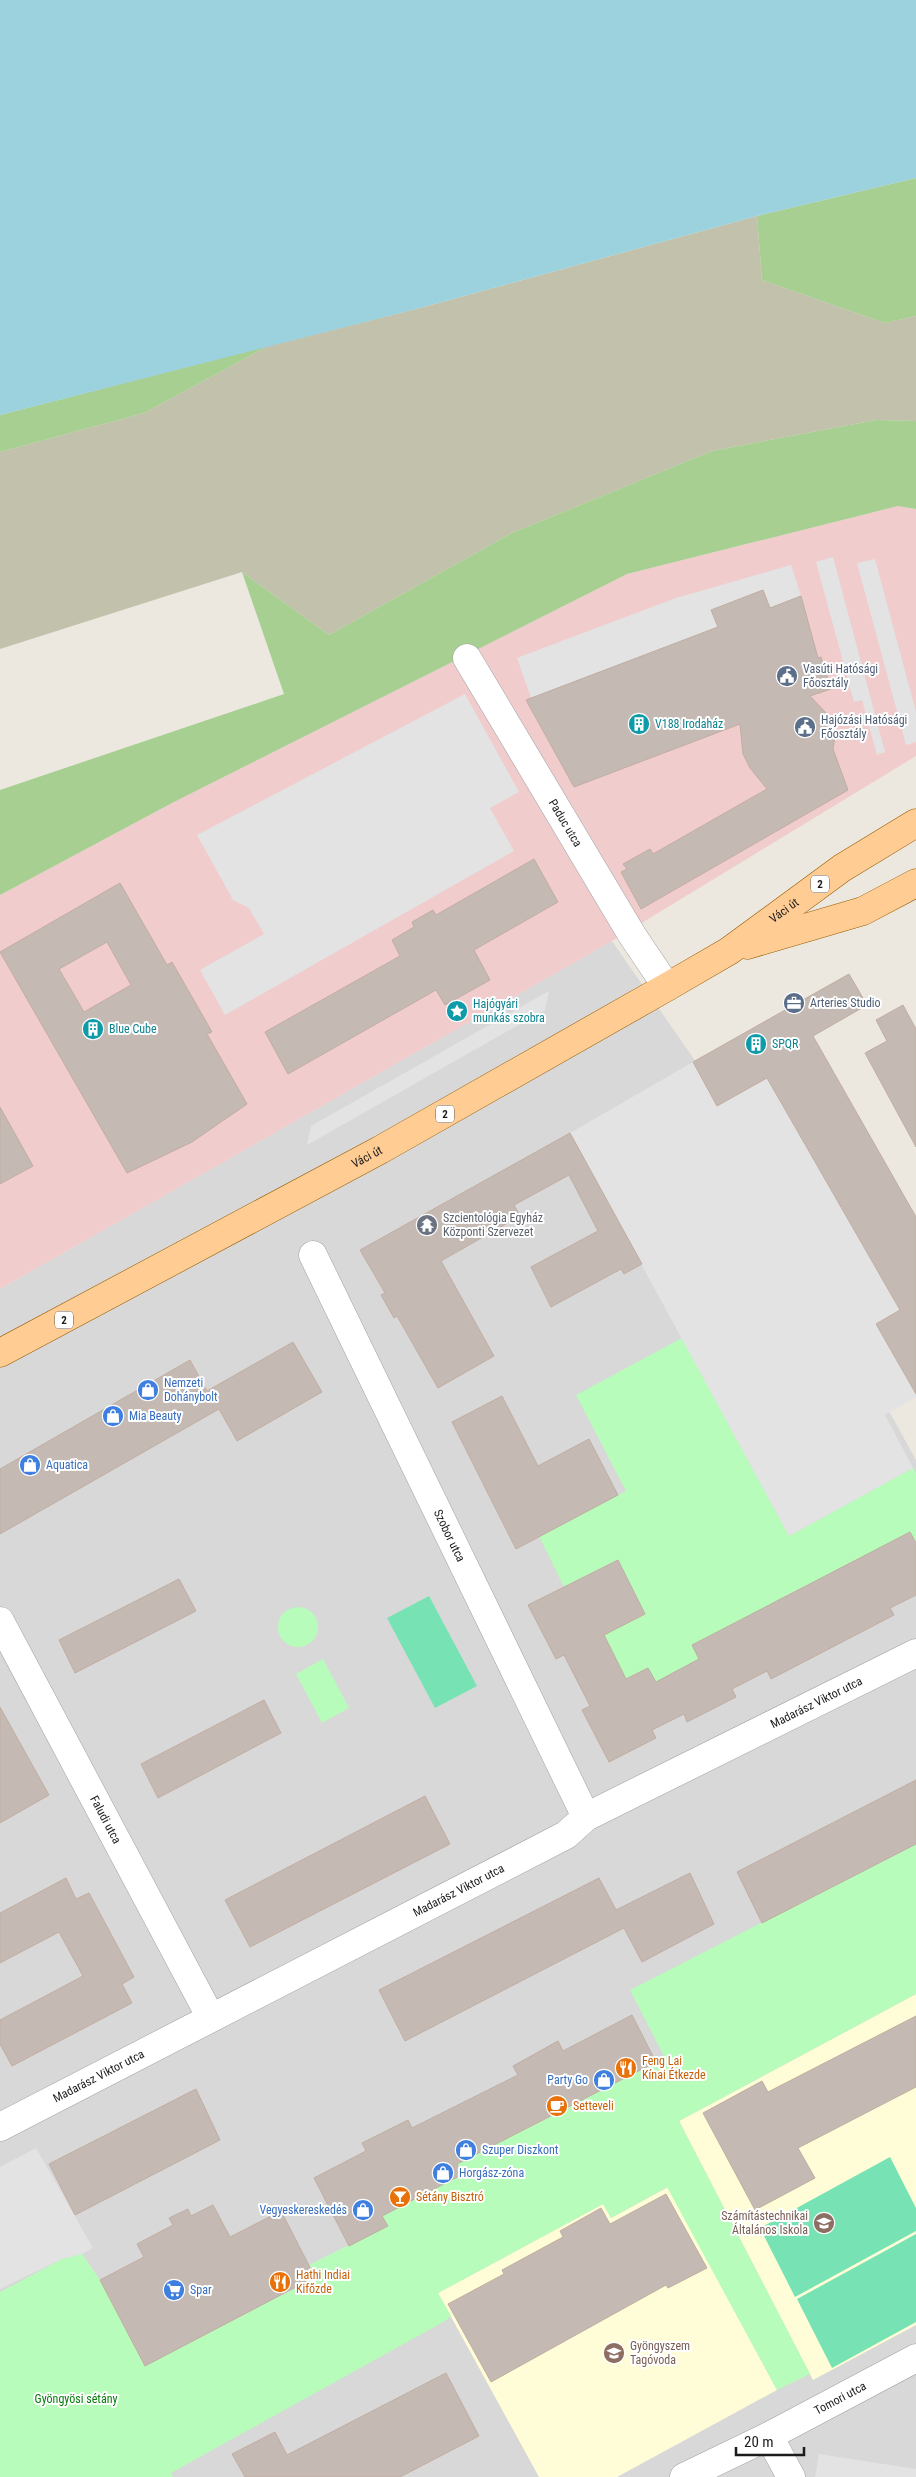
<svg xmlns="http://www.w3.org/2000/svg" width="916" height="2477" viewBox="0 0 916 2477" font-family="'Roboto Condensed',sans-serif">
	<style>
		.residential { fill: #d9d8d8 }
		.commercial { fill: #f0cccd }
		.education { fill: #fffdd7 }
		.construction { fill: #c2c1ab }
		.forest { fill: #a6cf91 }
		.park { fill: #b7fcba }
		.pitch { fill: #77e2b4 }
		.parking { fill: #e3e3e3 }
		.water { fill: #9cd2de }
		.building { fill: #c5bab3; stroke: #c0ada1; fill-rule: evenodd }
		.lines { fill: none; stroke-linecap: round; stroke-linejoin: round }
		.minor-casing { stroke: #a2a2a2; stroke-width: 29 }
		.major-casing { stroke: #925b00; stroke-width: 29 }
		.minor { stroke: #fff; stroke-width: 28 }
		.major { stroke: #ffcc93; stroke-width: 28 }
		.labels { text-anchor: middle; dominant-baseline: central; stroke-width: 4; stroke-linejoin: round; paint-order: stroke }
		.shield { fill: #fff; stroke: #5f5f5f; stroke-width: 1 }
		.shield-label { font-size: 11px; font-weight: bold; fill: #1b1b1b }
		.service-label { font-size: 12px; fill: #4e5e75; stroke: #fff; text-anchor: start }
		.culture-label { font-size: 12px; fill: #0d838f; stroke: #fff; text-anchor: start }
		.street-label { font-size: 12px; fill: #1b1b1b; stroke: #fff }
		.worship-label { font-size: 12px; fill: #5b616d; stroke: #fff; text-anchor: start }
		.shop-label { font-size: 12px; fill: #366cbe; stroke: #fff; text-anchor: start }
		.food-label { font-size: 12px; fill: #c56008; stroke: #fff; text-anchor: start }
		.education-label { font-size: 12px; fill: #785e54; stroke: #fff; text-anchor: end }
		.park-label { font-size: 12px; fill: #057d0a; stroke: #fff }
	</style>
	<rect width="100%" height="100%" fill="#ede8df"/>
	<path class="residential" d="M612 941 703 1072 916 1460V2477H0V1289Z"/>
	<path class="commercial" d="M898 506 916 509V756L612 941 0 1289V895L172 803 627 574Z"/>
	<path class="education" d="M916 1994V2325L813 2380 679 2121Z
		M668 2187 777 2390 617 2477H539L438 2293 603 2204 611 2218Z"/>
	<path class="construction" d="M757 216 762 280 885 323 916 316V421L876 420 712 451 512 533 329 635 242 572 0 649V452L144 413 268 346 420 308Z"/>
	<path class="forest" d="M916 178V316L885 323 762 280 757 216Z
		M268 346 144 413 0 452V415Z
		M876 420 916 421V509L898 506 627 574 172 803 0 895V790L284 694 242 572 329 635 512 533 712 451Z"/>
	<path class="park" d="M682 1338 789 1536 913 1468 916 1473V1543L910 1532 778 1600 699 1659 656 1682 648 1668 626 1679 604 1635 645 1614 618 1560 564 1587 539 1536 626 1491 576 1395Z
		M278 1627a20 20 0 1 1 40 0a20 20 0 1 1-40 0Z
		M323 1659 349 1708 322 1723 296 1674Z
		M916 1844V1994L679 2121 810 2374 777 2390 667 2187 611 2218 603 2204 438 2293 451 2316 445 2321 171 2473 173 2477H0V2292L62 2259 82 2254 100 2280 145 2366 315 2278 309 2265 387 2226 382 2216 462 2174 457 2164 665 2058 630 1990Z"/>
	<path class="pitch" d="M429 1596 477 1686 435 1708 387 1618Z
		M890 2157 916 2208V2231L795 2297 760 2228Z
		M916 2234V2322L832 2368 797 2299Z"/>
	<path class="parking" d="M833 557 885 752 877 755 862 700 854 702 816 562Z
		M875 559 916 712V742L906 745 857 563Z
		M791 565 801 596 770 608 763 590 712 610 718 627 531 698 517 658 676 598Z
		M465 694 519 792 490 808 514 851 225 1015 200 970 264 934 249 908 233 900 197 835Z
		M549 991 545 1010 307 1145 311 1126Z
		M693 1062 717 1106 767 1078 900 1310 876 1324 916 1394V1397L885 1415 913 1468 789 1536 570 1133Z
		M36 2148 93 2248 82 2254 62 2259 0 2289V2167Z
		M819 2454 916 2469V2477H815Z"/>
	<path class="water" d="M0 0H916V178L757 216 420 308 0 415Z"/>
	<path class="building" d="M763 590 770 608 801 596 818 658 821 657 831 689 810 696 827 714 830 722 835 737 833 749 848 790 641 909 621 872 627 869 623 864 650 849 653 854 767 789 750 768 743 754 740 724 574 787 526 700 718 627 711 610Z
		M534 859 558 902 474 950 490 980 445 1005 436 990 288 1074 265 1032 400 956 392 940 414 927 412 922 433 910 436 915Z
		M120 883 167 965 172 962 212 1032 207 1034 247 1104 192 1142 127 1173 0 952ZM107 942 131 985 84 1012 59 969Z
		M849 974 867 1005 813 1036 916 1217V1394L876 1324 900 1310 767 1078 717 1106 693 1062Z
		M903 1005 916 1029V1147L865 1053 887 1041 876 1020Z
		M0 1107 33 1166 0 1184Z
		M570 1133 642 1264 624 1274 621 1269 551 1307 531 1267 598 1231 569 1175 514 1205 520 1216 441 1261 494 1356 438 1388 397 1316 394 1318 381 1295 385 1293 360 1250Z
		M293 1342 322 1392 237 1441 219 1409 0 1534V1469L190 1360 207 1391Z
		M502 1396 538 1466 589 1439 618 1495 516 1549 452 1422Z
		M910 1532 916 1543V1595L890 1608 894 1615 771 1679 767 1671 732 1689 736 1697 687 1722 684 1714 652 1730 656 1738 609 1762 582 1710 590 1706 564 1655 556 1659 528 1605 618 1560 645 1614 604 1635 626 1679 648 1668 656 1682 699 1659 692 1645Z
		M179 1579 196 1611 75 1673 59 1640Z
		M264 1700 281 1733 158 1798 141 1764Z
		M0 1707 49 1795 0 1823Z
		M916 1780V1844L762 1923 737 1872Z
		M425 1796 450 1844 250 1947 225 1900Z
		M690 1873 714 1924 642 1962 624 1928 405 2041 379 1990 599 1878 616 1910Z
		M66 1878 76 1899 89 1893 134 1977 122 1984 132 2003 12 2066 0 2044V2020L83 1976 59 1932 0 1963V1913Z
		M632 2015 656 2062 457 2164 463 2174 382 2216 388 2226 349 2246 314 2178 366 2151 362 2143 408 2120 412 2128 518 2075 513 2066 558 2041 563 2051Z
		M916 2016V2087L798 2148 815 2178 755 2210 703 2113 762 2081 768 2092Z
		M196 2089 220 2140 75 2215 49 2164Z
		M666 2194 707 2268 668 2288 666 2285 491 2382 448 2304 504 2274 502 2270 563 2237 560 2231 601 2208 610 2224Z
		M213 2205 230 2237 281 2211 315 2277 145 2366 100 2280 144 2257 137 2244 173 2225 169 2218 188 2209 191 2216Z
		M446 2373 479 2436 400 2477H245L232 2454 275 2432 287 2455Z"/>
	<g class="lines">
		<g class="minor-casing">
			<g id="minor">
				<path id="s1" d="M467 658 632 935 667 987"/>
				<path id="s2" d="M313 1255 586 1817"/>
				<path id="s3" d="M0 1621 211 2018"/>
				<path id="s4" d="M0 2127 566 1835 586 1817 916 1653"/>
				<path d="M769 2436 791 2477"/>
				<path id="s5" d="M684 2477 769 2436 916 2358"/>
			</g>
		</g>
		<g class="major-casing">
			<g id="major">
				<path d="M747 945 863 911 916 883"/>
				<path id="s6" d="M0 1353 380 1150 667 987 729 951 842 868 916 823"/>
			</g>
		</g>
		<use href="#minor" class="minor"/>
		<use href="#major" class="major"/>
	</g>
	<defs>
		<g id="civic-disc" transform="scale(1.125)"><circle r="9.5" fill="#5c6f8a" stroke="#fff"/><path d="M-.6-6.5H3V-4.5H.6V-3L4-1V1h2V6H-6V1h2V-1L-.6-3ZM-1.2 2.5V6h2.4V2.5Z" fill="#fff"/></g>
		<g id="building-disc" transform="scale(1.125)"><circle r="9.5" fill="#0f9aa8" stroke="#fff"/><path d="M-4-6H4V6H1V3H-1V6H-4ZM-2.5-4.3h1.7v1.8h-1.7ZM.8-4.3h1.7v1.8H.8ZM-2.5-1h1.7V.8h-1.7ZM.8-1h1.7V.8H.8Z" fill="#fff"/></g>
		<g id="office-disc" transform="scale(1.125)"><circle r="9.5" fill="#5c6f8a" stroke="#fff"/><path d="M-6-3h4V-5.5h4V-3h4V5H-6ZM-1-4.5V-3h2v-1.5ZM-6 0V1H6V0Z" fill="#fff"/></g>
		<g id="sight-disc" transform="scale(1.125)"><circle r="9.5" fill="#0f9aa8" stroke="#fff"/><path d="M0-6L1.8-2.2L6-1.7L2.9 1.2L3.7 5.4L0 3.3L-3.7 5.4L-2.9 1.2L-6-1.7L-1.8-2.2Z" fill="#fff"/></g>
		<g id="temple-disc" transform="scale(1.125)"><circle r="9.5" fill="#6b7280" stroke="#fff"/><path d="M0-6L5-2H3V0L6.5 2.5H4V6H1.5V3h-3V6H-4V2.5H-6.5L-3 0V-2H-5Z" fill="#fff"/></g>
		<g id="shop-disc" transform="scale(1.125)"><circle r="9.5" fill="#3f7fe0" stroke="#fff"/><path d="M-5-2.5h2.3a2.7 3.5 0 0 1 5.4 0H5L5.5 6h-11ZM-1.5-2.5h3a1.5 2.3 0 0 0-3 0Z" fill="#fff"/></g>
		<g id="restaurant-disc" transform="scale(1.125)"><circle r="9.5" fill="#e8710a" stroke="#fff"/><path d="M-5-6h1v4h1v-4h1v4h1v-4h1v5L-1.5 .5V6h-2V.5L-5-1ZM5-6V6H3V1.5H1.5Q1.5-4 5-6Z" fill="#fff"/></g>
		<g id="cafe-disc" transform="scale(1.125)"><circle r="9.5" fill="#e8710a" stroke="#fff"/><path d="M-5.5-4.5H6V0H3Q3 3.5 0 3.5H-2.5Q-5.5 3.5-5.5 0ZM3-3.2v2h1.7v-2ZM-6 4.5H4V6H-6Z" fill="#fff"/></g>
		<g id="bar-disc" transform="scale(1.125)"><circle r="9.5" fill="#e8710a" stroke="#fff"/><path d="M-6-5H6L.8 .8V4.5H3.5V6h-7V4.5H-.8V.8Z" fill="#fff"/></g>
		<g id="school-disc" transform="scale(1.125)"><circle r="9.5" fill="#8d6e63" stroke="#fff"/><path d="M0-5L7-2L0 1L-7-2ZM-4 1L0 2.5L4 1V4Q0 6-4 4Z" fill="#fff"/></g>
		<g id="supermarket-disc" transform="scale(1.125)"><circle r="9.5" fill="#3f7fe0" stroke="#fff"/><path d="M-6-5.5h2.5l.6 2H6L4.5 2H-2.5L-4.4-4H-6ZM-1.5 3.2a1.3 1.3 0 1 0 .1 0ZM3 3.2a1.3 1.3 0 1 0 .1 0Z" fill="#fff"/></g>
	</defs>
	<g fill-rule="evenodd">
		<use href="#civic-disc" x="787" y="676"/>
		<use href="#building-disc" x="639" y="724"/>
		<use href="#civic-disc" x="805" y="727"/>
		<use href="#office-disc" x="794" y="1003"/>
		<use href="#sight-disc" x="457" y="1011"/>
		<use href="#building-disc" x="93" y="1029"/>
		<use href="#building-disc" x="756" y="1044"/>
		<use href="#temple-disc" x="427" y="1225"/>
		<use href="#shop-disc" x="148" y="1390"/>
		<use href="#shop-disc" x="113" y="1416"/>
		<use href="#shop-disc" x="30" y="1465"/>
		<use href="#restaurant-disc" x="626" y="2068"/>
		<use href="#shop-disc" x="604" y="2080"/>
		<use href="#cafe-disc" x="557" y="2106"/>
		<use href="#shop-disc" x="466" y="2150"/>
		<use href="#shop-disc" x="443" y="2173"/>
		<use href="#bar-disc" x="400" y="2197"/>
		<use href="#shop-disc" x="363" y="2210"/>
		<use href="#school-disc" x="824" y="2223"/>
		<use href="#restaurant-disc" x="280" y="2282"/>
		<use href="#supermarket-disc" x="174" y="2290"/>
		<use href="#school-disc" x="614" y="2353"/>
	</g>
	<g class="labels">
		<g class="shield">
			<rect x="811" y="875.5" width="18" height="17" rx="4"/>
			<rect x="436" y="1105.5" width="18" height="17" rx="4"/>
			<rect x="55" y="1311.5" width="18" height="17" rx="4"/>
		</g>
		<g class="shield-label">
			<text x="820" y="884">2</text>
			<text x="445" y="1114">2</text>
			<text x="64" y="1320">2</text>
		</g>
		<g class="service-label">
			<text x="803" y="669">Vasúti Hatósági<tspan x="803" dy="14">Főosztály</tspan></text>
			<text x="821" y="720">Hajózási Hatósági<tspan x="821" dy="14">Főosztály</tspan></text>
			<text x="810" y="1003">Arteries Studio</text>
		</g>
		<g class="culture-label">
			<text x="655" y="724">V188 Irodaház</text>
			<text x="473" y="1004">Hajógyári<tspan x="473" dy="14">munkás szobra</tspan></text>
			<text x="109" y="1029">Blue Cube</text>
			<text x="772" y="1044">SPQR</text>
		</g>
		<g class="street-label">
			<text stroke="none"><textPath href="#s1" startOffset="192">Paduc utca</textPath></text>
			<text stroke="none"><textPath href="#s6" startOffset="901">Váci út</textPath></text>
			<text stroke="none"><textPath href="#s6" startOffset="416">Váci út</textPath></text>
			<text stroke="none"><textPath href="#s2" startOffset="312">Szobor utca</textPath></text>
			<text stroke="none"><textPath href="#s4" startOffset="921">Madarász Viktor utca</textPath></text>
			<text stroke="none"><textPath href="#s3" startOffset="225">Faludi utca</textPath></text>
			<text stroke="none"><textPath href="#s4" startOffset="516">Madarász Viktor utca</textPath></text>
			<text stroke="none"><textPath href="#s4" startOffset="111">Madarász Viktor utca</textPath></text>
			<text stroke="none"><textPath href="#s5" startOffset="175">Tomori utca</textPath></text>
		</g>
		<g class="worship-label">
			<text x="443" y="1218">Szcientológia Egyház<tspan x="443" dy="14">Központi Szervezet</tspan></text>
		</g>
		<g class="shop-label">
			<text x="164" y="1383">Nemzeti<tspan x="164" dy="14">Dohánybolt</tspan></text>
			<text x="129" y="1416">Mia Beauty</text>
			<text x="46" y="1465">Aquatica</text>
			<text x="588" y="2080" text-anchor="end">Party Go</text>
			<text x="482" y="2150">Szuper Diszkont</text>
			<text x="459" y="2173">Horgász-zóna</text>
			<text x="347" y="2210" text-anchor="end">Vegyeskereskedés</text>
			<text x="190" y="2290">Spar</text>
		</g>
		<g class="food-label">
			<text x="642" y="2061">Feng Lai<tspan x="642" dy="14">Kínai Étkezde</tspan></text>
			<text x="573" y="2106">Setteveli</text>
			<text x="416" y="2197">Sétány Bisztró</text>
			<text x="296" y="2275">Hathi Indiai<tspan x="296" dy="14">Kifőzde</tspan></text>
		</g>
		<g class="education-label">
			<text x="808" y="2216">Számítástechnikai<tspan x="808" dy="14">Általános Iskola</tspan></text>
			<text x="630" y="2346" text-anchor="start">Gyöngyszem<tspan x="630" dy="14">Tagóvoda</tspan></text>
		</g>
		<g class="park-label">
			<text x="76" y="2399">Gyöngyösi sétány</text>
		</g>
	</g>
	<path d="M736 2447v8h68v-8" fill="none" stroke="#1b1b1b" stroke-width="2.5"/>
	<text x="744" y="2447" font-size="15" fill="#1b1b1b" stroke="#ffffff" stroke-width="4" paint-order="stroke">20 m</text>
</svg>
